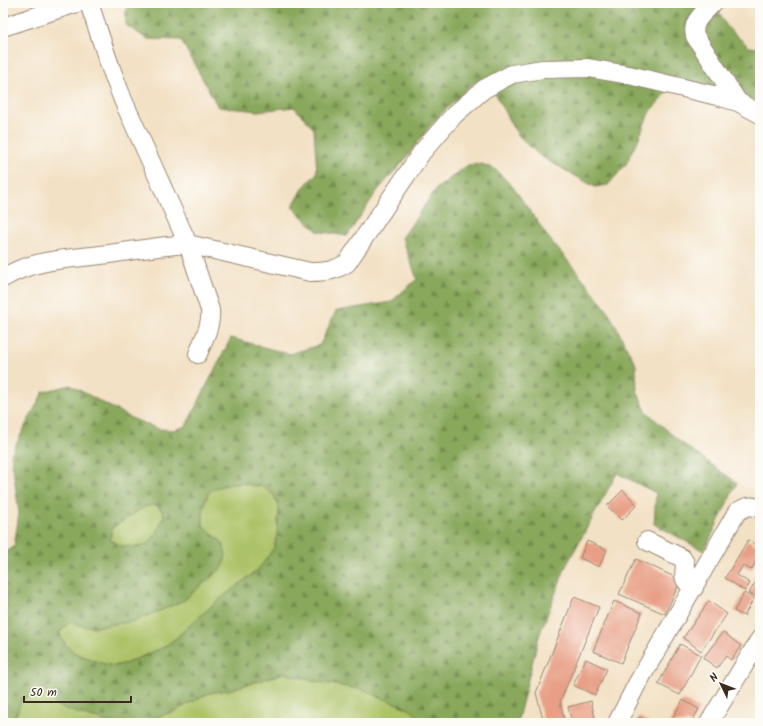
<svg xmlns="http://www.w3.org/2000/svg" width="763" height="726" viewBox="0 0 763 726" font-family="Kalam,sans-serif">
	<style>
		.grass { fill: #acc267; stroke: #747642 }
		.forest { fill: url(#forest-firs); stroke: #62693d; fill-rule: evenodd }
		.building { fill: #e89f85 }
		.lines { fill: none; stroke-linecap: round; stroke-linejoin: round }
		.minor-casing { stroke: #978672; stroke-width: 20 }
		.minor { stroke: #fff; stroke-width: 18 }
	</style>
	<defs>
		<pattern id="forest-firs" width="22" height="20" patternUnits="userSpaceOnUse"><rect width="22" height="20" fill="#89a85c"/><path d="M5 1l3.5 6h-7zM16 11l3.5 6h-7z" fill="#71894b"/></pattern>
	</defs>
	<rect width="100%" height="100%" fill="#fdfcf7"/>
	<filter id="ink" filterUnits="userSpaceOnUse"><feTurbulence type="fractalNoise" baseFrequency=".025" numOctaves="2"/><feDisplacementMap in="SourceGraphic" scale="8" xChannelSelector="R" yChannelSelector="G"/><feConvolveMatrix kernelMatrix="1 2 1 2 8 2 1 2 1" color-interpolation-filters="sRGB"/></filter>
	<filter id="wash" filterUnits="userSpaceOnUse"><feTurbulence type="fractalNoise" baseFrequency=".012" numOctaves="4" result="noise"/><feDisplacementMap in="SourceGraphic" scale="16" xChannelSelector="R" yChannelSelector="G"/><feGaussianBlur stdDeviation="0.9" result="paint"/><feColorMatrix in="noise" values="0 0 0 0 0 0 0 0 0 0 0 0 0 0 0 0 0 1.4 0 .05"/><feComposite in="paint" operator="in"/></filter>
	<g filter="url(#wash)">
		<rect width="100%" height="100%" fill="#f3e1c5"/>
		<path class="grass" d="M240 483 264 487 274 495 279 507 277 535 274 548 258 570 216 602 175 639 164 647 127 663 114 666 101 663 75 653 65 644 59 633 70 622 82 626 223 567C229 543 220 540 203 526 203 517 203 496 212 490 219 485 232 485 240 483Z
			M156 505 161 509 164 515 157 533 148 544 135 547 122 546 110 540 112 528 146 506Z
			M284 673 309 680 364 690 409 709 426 723H140L175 711 209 693 232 689Z
			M44 688 57 706 83 715 114 723H14L21 700Z"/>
		<path class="forest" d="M138 3H714L727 27 749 47 760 48V102L715 88 678 79 649 113 638 140 626 164 608 185 595 187 540 156 520 137 512 126 493 90 479 80 472 84 441 114 428 129 403 162 378 190 347 236 317 231 292 207 304 187 317 173 314 129 294 107 259 111 218 107 181 40 147 39 126 25V9Z
			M482 164 495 169 513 187 548 237 593 291 609 313 636 365 637 391 646 411 679 441 737 483 704 551 654 524 656 493 617 473 566 566 539 636 517 723H426L409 709 364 690 309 680 284 673 232 689 209 693 175 711 140 723H114L83 715 56 705 44 688 21 700 14 723H3V554L14 547 19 513 11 454 43 392 70 385 131 418 159 429 174 430 186 426 231 338 289 354 320 345 336 311 391 302 417 279 402 238 436 189 468 165ZM240 483 264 487 274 495 279 507 277 535 274 548 258 570 216 602 175 639 164 647 127 663 114 666 101 663 75 653 65 644 59 632 70 622 82 626 95 627 135 621 183 601 223 567 226 555 223 543 203 526C203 516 203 496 212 490 219 485 232 485 240 483ZM156 505 161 509 164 515 157 533 148 544 135 547 122 546 110 540 112 528 146 506Z"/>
		<g id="blocks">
			<path class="building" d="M623 490 637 505 622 520 607 506Z
				M748 540 760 548V555L751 570 743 565 737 575 750 583 745 591 725 578Z
				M587 541 607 550 599 567 580 558Z
				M636 559 681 580 665 614 619 594Z
				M758 578 760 580V599L749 593Z
				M744 593 754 598 744 616 734 611Z
				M574 597 599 607 560 702 565 723H544L536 693Z
				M614 601 642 613 621 663 593 651Z
				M709 601 727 614 701 651 683 638Z
				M723 632 741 646 731 660 726 656 717 668 703 658Z
				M680 644 701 655 680 695 658 684Z
				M586 659 607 669 595 695 573 685Z
				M683 700 699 709 691 723H669Z
				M591 701 596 723H572L568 707Z
				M639 717 650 723H636Z"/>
		</g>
	</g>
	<g filter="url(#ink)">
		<use href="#blocks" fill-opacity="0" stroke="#978672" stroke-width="1"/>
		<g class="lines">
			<g class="minor-casing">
				<path id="minor" d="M713 3C704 13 691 21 695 36L738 102
					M3 27 77 3
					M188 244 310 272C326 272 334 271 347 263L422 152 454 115 484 89 512 74 543 69 588 68 629 75 717 96 738 102 760 114
					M188 244 210 310C212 325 203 340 198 354
					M3 278C35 258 73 259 109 254 135 250 161 246 188 244L123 100 110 66 89 3
					M647 541 682 558 685 563C685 576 680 579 694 588
					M617 723 637 684 737 512C745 507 751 504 760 509
					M709 723 760 639"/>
			</g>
			<use href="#minor" class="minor"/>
		</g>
	</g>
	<rect width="763" height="726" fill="none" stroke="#fdfcf7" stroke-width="16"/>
	<g transform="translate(721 684) rotate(313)" stroke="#fdfcf7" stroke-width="3" paint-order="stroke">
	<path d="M0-3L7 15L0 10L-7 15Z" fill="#3b2a1e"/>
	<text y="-6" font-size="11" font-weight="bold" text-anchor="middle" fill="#3b2a1e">N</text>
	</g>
	<path d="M24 696v6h107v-6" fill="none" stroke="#3b2a1e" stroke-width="2"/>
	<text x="30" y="696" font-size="12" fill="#3b2a1e" stroke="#fdfcf7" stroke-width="3" paint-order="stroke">50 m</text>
</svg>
